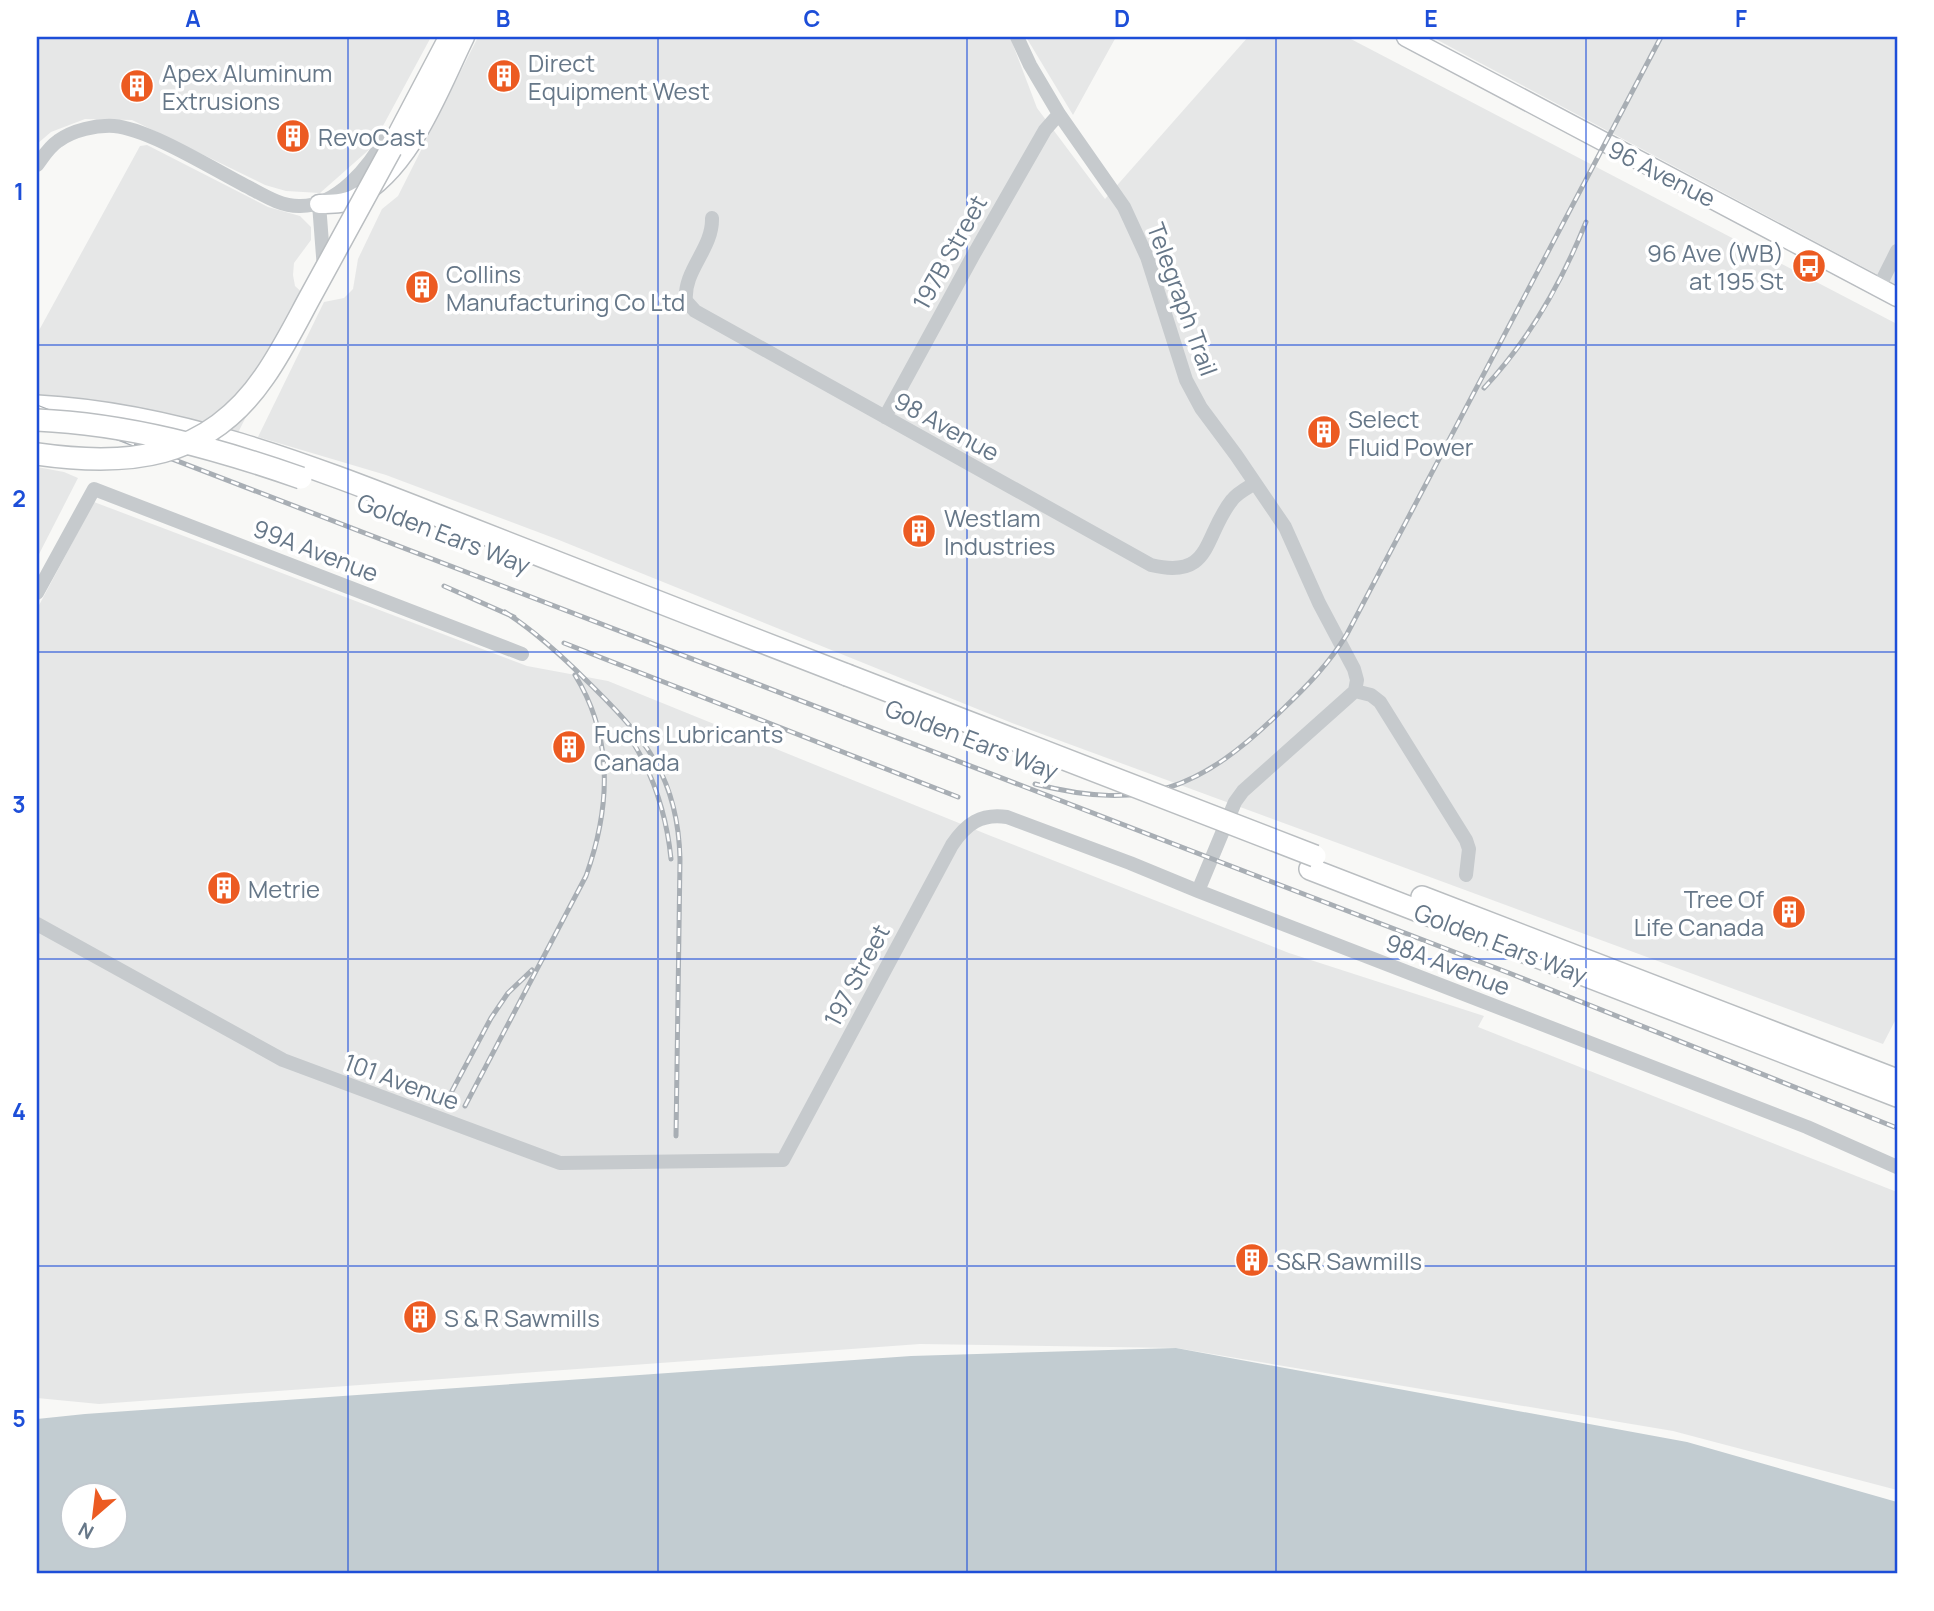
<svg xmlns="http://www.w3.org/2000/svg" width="1934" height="1611" viewBox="0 0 1934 1611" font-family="Manrope,sans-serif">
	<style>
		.built { fill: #e6e7e7 }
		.water { fill: #c2ccd1; fill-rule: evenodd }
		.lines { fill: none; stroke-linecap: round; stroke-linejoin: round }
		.major-casing { stroke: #b9bdc1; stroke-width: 21 }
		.highway-casing { stroke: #babec1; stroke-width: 24 }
		.minor { stroke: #c6cacd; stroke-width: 14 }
		.major { stroke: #fff; stroke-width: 18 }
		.highway { stroke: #fff; stroke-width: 21 }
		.rail-casing { stroke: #a8aeb4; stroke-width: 5 }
		.rail { stroke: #fff; stroke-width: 2.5; stroke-dasharray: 8; stroke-linecap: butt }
		.highway-bridge-casing { stroke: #babec1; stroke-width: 24; stroke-linecap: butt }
		.highway-bridge { stroke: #fff; stroke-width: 21 }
		.grid { fill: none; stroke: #1d4ed8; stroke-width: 2; stroke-opacity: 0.55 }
		.labels { text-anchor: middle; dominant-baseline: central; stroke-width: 7; stroke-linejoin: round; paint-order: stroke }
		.poi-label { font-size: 24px; fill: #678; stroke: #fff; text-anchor: start }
		.street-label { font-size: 24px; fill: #678; stroke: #fff }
		.neatline { fill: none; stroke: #1d4ed8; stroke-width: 2.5 }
		.grid-label { font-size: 23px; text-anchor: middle; font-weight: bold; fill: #1d4ed8 }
	</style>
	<rect width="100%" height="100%" fill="#f8f8f6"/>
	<path class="built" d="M37 37H431L371 148 320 193 286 191 265 185 132 120 85 119 51 132 37 144Z
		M478 37H1010L1037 108 1105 199 1248 37H1347L1897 324V1017L1883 1044 1012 723 559 540 386 475 258 437 324 302 344 298 353 289 358 259 382 209 398 196Z
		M1026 37H1116L1073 115Z
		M1432 37H1897V285L1469 57Z
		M147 145 268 207 300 216 311 227V240L294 263 293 275 295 286 307 297 222 464 37 401V334L140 146Z
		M37 467 64 472 78 478 37 558Z
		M94 502 527 666 608 681 991 836 1289 953 1484 1016 1478 1027 1897 1192V1490L1673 1431 1176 1348 920 1344 99 1404 37 1398V609Z"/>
	<path class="water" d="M1176 1348 1687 1442 1897 1502V1574H37V1419L85 1414 911 1356ZM74 1496H116V1538H74Z"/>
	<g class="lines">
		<g class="major-casing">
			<path id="major" d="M1406 37 1897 297
				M319 204C331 204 345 204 356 198 411 169 439 90 465 37"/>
		</g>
		<g class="highway-casing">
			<path id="highway" d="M391 149 450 37
				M37 406C188 414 328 473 467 527 594 577 720 626 847 675
				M1310 869 1897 1096
				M1422 897 1897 1080"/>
		</g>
		<path class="minor" d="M1017 37 1030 65 1059 114 1124 207 1147 257 1186 380 1201 408 1236 455 1285 527 1319 603 1354 669 1357 680 1355 691 1243 791 1235 802 1198 891
			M37 165C43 157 49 147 58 141 73 130 96 125 114 126 150 129 216 171 250 188 265 196 281 206 299 206 337 207 370 166 386 136
			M319 204 324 269
			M712 218C713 249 683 270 686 301L695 311 1151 565C1213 580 1203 536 1232 500 1237 493 1247 488 1255 483
			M1879 287 1897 251
			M885 417 974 254 1045 130 1059 114
			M37 593 94 489 522 654
			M1355 691 1371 695 1380 702 1466 840 1469 849 1466 875
			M37 924 283 1060 560 1163 783 1160 952 845C966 824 981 813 1007 817L1130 863 1198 891 1807 1127 1897 1167"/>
		<use href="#major" class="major"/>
		<use href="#highway" class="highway"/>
		<g class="rail-casing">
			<path id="rail" d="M1484 388C1530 339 1561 284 1586 222
				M37 407 1509 973 1897 1128
				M444 586 514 617
				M505 612C536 632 561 655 587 681 644 737 678 775 680 859L676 1136
				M564 643 958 797
				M634 744C655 779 667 819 671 859
				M1035 784C1145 812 1201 789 1281 711 1306 687 1329 664 1347 634L1661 37
				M452 1091 491 1018 508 993 532 970
				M465 1106 586 876C610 809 614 738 575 675"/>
		</g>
		<use href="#rail" class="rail"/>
		<g class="highway-bridge-casing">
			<path id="highway-bridge" d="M37 420C128 424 215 448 301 478
				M37 454C128 467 207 460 264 377 281 353 295 325 309 299 336 249 364 199 391 149
				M847 675 1315 856"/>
		</g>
		<use href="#highway-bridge" class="highway-bridge"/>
	</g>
	<path class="grid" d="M348 37V1574M658 37V1574M967 37V1574M1276 37V1574M1586 37V1574M37 345H1897M37 652H1897M37 959H1897M37 1266H1897"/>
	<defs>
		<g id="building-disc" transform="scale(1.75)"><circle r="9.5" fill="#ec5b22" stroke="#fff"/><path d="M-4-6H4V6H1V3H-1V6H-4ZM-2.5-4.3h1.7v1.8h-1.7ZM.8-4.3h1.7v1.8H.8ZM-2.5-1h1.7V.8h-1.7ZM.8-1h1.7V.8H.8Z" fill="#fff"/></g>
		<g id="bus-disc" transform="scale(1.75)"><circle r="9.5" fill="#ec5b22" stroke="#fff"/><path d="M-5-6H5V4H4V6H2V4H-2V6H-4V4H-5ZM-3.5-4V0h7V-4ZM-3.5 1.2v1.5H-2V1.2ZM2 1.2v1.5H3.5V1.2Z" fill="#fff"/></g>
	</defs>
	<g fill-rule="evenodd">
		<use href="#building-disc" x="504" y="76"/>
		<use href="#building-disc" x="137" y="86"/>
		<use href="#building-disc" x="293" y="136"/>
		<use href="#bus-disc" x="1809" y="266"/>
		<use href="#building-disc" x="422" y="287"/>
		<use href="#building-disc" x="1324" y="432"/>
		<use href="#building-disc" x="919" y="531"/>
		<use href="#building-disc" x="569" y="747"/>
		<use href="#building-disc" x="224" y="888"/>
		<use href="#building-disc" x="1789" y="912"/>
		<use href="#building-disc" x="1252" y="1260"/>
		<use href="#building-disc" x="420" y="1317"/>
	</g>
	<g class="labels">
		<g class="poi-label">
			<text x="528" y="62">Direct<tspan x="528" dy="28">Equipment West</tspan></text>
			<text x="162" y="72">Apex Aluminum<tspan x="162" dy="28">Extrusions</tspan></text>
			<text x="318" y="136">RevoCast</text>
			<text x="1784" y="252" text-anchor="end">96 Ave (WB)<tspan x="1784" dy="28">at 195 St</tspan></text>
			<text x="446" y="273">Collins<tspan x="446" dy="28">Manufacturing Co Ltd</tspan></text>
			<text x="1348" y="418">Select<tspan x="1348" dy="28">Fluid Power</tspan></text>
			<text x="944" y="517">Westlam<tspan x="944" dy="28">Industries</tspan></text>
			<text x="594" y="733">Fuchs Lubricants<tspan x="594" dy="28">Canada</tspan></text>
			<text x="248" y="888">Metrie</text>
			<text x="1764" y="898" text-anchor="end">Tree Of<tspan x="1764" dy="28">Life Canada</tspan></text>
			<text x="1276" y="1260">S&amp;R Sawmills</text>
			<text x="444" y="1317">S &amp; R Sawmills</text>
		</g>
		<g class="street-label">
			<text transform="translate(1662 173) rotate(27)">96 Avenue</text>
			<text transform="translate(949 252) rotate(-61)">197B Street</text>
			<text transform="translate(1183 299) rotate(70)">Telegraph Trail</text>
			<text transform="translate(947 426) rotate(29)">98 Avenue</text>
			<text transform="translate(444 533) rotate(21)">Golden Ears Way</text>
			<text transform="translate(316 550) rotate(21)">99A Avenue</text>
			<text transform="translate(972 739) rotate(21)">Golden Ears Way</text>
			<text transform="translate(1501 943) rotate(21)">Golden Ears Way</text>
			<text transform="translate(1448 964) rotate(21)">98A Avenue</text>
			<text transform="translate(856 975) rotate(-62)">197 Street</text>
			<text transform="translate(402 1081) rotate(20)">101 Avenue</text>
		</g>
	</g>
	<rect width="1934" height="1611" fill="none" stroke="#ffffff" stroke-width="77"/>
	<g transform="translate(94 1516) rotate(208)"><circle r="33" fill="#ffffff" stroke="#c2c9cf" stroke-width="2"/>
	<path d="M0-5L12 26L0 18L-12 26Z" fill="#ec5b22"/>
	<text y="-10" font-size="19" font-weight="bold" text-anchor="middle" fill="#667788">N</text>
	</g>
	<rect x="38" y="38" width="1858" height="1534" class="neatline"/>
	<g class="grid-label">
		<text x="193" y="27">A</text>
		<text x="503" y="27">B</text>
		<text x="812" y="27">C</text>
		<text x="1122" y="27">D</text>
		<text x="1431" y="27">E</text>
		<text x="1741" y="27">F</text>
		<text x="19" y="200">1</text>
		<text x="19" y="507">2</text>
		<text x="19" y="813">3</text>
		<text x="19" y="1120">4</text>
		<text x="19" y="1427">5</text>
	</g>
</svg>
